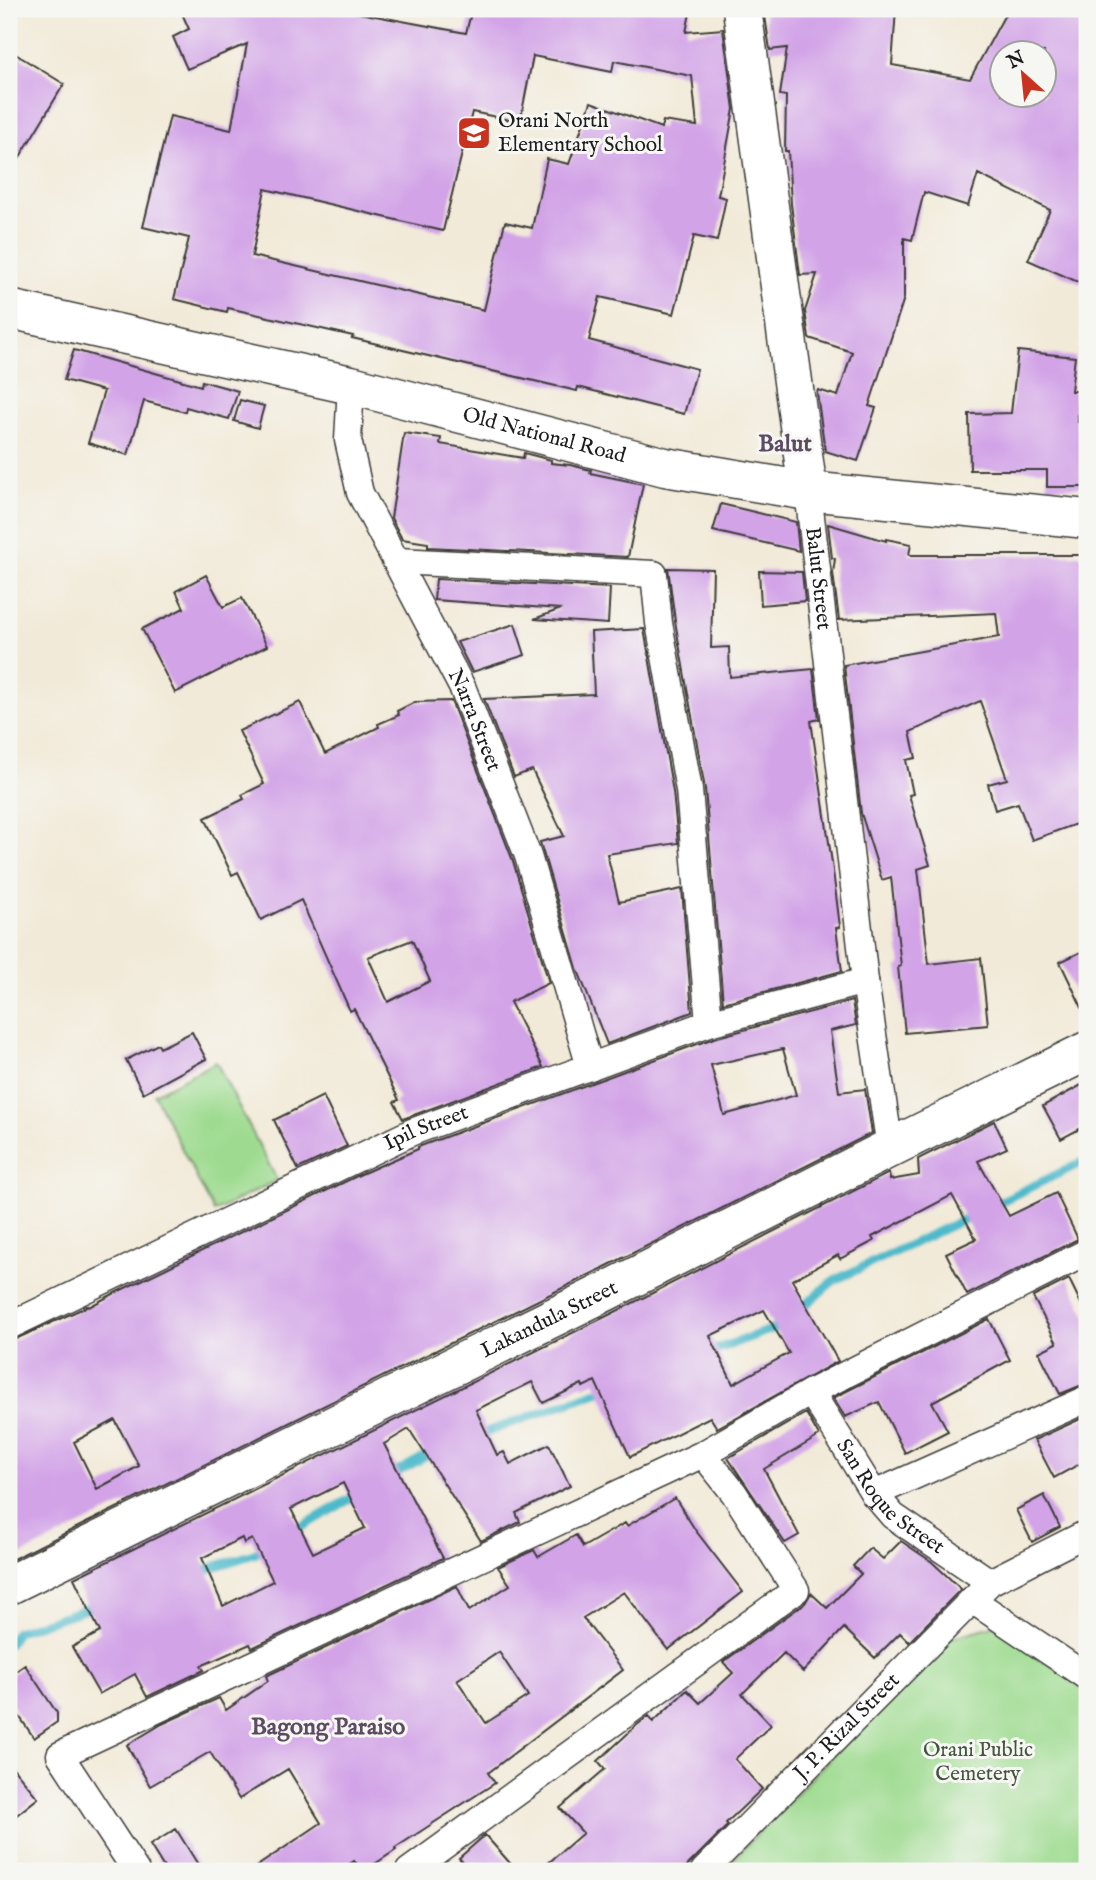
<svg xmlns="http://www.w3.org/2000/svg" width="1096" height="1880" viewBox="0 0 1096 1880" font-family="'IM FELL English',serif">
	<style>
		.green { fill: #9edb90; stroke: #5d7c56; stroke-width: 2 }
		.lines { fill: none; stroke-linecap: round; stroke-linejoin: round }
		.stream { stroke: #4ebacb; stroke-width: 9 }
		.building { fill: #d2a3e7; fill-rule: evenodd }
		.street-casing { stroke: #3c3b38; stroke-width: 29 }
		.secondary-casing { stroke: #3c3b38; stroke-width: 41 }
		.street { stroke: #fff; stroke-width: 26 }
		.secondary { stroke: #fff; stroke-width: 38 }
		.labels { text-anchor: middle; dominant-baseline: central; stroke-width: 6; stroke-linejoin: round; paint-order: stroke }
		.poi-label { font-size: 21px; fill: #1c1c1c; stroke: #f6f6f2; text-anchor: start }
		.street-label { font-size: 21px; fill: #1c1c1c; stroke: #f6f6f2 }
		.park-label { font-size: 21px; fill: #43553f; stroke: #f6f6f2 }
		.quarter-label { font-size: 24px; font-weight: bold; fill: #5c4b63; stroke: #f6f6f2 }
	</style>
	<rect width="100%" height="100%" fill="#f6f6f2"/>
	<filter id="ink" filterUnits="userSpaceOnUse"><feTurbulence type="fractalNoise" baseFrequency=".0143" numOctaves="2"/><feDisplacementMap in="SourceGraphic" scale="14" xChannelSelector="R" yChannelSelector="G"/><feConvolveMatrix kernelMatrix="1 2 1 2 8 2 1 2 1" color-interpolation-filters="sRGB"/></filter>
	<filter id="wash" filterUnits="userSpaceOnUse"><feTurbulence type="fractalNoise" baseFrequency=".00686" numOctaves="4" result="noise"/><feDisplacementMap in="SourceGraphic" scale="28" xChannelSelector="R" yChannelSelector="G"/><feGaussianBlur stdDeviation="1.57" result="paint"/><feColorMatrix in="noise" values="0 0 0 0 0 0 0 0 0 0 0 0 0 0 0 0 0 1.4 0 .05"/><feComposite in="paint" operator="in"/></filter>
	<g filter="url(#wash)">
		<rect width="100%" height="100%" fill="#f2ead8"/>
		<path class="green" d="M216 1062 277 1180 214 1212 154 1094Z
			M996 1625 1087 1690V1871H722L944 1640Z"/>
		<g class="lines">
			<path class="stream" d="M991 1206 1087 1160
				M798 1311 833 1281 975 1214
				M707 1353 778 1327 784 1322
				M476 1436 611 1387
				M388 1477 437 1450
				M291 1533 360 1493
				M198 1572 254 1554 266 1547
				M9 1643 16 1632 98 1605"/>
		</g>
		<g id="blocks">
			<path class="building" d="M180 9H338L466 33 472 9H691L686 32 723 29 734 109 718 196 726 198 717 241 694 236 674 314 600 297 589 340 697 369 684 414 578 387 577 391 352 338 353 336 228 308 227 312 174 299 189 238 143 227 170 116 231 130 247 44 187 69 173 37 189 29ZM533 56 612 72 614 61 692 76 697 126 663 121 661 128 591 102 569 164 547 159 532 228 505 222 484 310 252 256 265 189 443 231 472 112 520 122Z
				M764 9H896L892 65 970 79 1008 9H1087V286L1028 260 1050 210 978 174 968 206 924 192 912 240 904 238V298L869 406 876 408 858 461 825 451 817 393 818 390 838 396 852 352 809 338 805 311 817 274 800 275 791 204 788 151H785L786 96 780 95 787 48 770 50ZM1002 52H1044V94H1002Z
				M9 50 64 84 9 175Z
				M74 350 201 386 202 381 238 391 229 419 186 407 185 412 144 401 128 455 88 443 104 391 64 380Z
				M1018 351 1075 357 1071 391H1079L1078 422H1085L1087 487H1047V470H970L969 414 1011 413Z
				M240 400 264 406 258 428 234 421Z
				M404 433 441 438 440 444 523 458 524 453 551 460V463L570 465 591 470 590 473 643 484 628 557 428 547V543L402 539 391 518Z
				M721 504 796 522 799 551 713 531Z
				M828 524 886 541V539L911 544 909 555H1087V820L1032 840 1018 803 995 810 988 784 1007 779 980 701 910 732 916 758 906 760 913 794 909 795 930 865 918 869 929 964 981 958 988 1025 905 1033 898 967 901 966 891 877 882 880 861 813 844 665 999 637 996 613 839 620 833 573 835 559 832 558Z
				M668 568 713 569 711 648 729 647 730 677 813 669 819 719 811 721 832 863 840 927 836 928 842 971 723 1003 705 789 675 621Z
				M759 571 802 572 805 601 761 605Z
				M206 575 223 607 242 598 267 646 175 693 142 629 184 608 176 591Z
				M436 579 610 588 608 624 534 619 561 609 434 600Z
				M515 624 525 655 472 672 457 642Z
				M644 629 673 792 678 843 607 854 619 902 682 889 692 1012 607 1044 577 968 540 842 564 836 532 770 514 777 484 699 594 694 591 632Z
				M451 701 513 861 549 983 510 1002 543 1067 403 1119 394 1102 399 1100 354 1009 350 1011 301 900 261 920 238 872 232 875 205 818 244 799 242 795 264 784 239 731 300 702 325 754 379 727 378 724 399 715 397 711 415 702ZM412 940 430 981 388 1002 368 957Z
				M1087 949V1018L1060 962Z
				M852 1001 856 1025 830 1031 839 1092 865 1089 872 1133 595 1272 9 1561V1342L88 1306 89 1307 115 1293 361 1174 418 1149V1147L714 1038ZM783 1049 796 1095 724 1115 711 1065ZM115 1420 139 1466 97 1489 74 1442Z
				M192 1032 206 1059 143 1093 126 1060 158 1044 160 1048Z
				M1087 1082V1125L1061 1139 1043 1106Z
				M323 1096 347 1146 298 1169 274 1120Z
				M994 1121 1007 1148 978 1161 1009 1216 1056 1193 1078 1239 967 1295 946 1253 976 1239 952 1195 872 1237 874 1241 840 1259 838 1255 792 1280 838 1361 717 1428 710 1417 630 1457 595 1381 583 1387 582 1384 543 1403 532 1382 476 1410 497 1455 504 1452 510 1464 549 1444 570 1486 516 1513 520 1522 481 1541 409 1429 384 1444 443 1558 252 1648 250 1644 201 1666 204 1670 147 1697 135 1674 99 1694 72 1647 100 1632 74 1578 615 1312 889 1173 890 1180 919 1175 918 1159ZM764 1310 789 1353 733 1384 710 1336ZM343 1483 365 1528 313 1553 291 1509ZM242 1538 244 1543 252 1539 273 1581 223 1606 202 1558Z
				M1069 1279 1087 1316V1383L1060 1394 1039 1352 1057 1343 1033 1297Z
				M989 1319 1010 1360 932 1402 948 1431 905 1453 879 1402 845 1417 833 1398Z
				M806 1413 819 1436 764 1469 799 1535 785 1543 728 1458Z
				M1087 1416V1460L1054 1478 1034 1440Z
				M1044 1495 1060 1527 1032 1542 1016 1510Z
				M675 1498 696 1531 743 1592 668 1650 624 1592 583 1618 623 1670 488 1773 495 1783 395 1848 396 1850 364 1871 354 1861 339 1871H250L321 1823 288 1769 239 1799 210 1752 150 1786 127 1745 162 1724 219 1698 226 1710 268 1681 266 1676 457 1586 469 1611 510 1585 498 1567 534 1550 538 1557 576 1535 583 1547 625 1523 627 1526ZM499 1652 528 1696 486 1723 457 1680Z
				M901 1541 932 1562 961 1589 909 1642 900 1633 875 1658 844 1628 803 1672 784 1653 742 1694 771 1725 735 1759 762 1789 726 1823 728 1825 682 1871H539L583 1833 560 1808 605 1769 598 1761 637 1725 649 1716 653 1722 687 1690 700 1703 733 1673 723 1662 805 1603 811 1593 827 1608 861 1574 853 1566 870 1548 883 1559Z
				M25 1665 57 1713V1722L34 1738 9 1701V1676Z
				M9 1763 38 1798 9 1821Z
				M176 1829 202 1871H166L150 1845Z
				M485 1835 517 1871H471L459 1858Z"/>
		</g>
	</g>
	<g filter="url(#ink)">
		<use href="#blocks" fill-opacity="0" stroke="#3c3b38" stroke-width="2"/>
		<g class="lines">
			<g class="street-casing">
				<g id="street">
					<path id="s1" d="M351 385 348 440 360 493 463 689 528 856 590 1067"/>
					<path id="s2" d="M808 491 865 981 890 1148"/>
					<path d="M397 561 654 574 659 623 689 790 709 1023"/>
					<path id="s3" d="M9 1326 412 1132 709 1023 865 981"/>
					<path id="s4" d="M811 1392 874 1494 893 1516 990 1582"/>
					<path d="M874 1494 1087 1399"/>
					<path d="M972 1600 1087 1677"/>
					<path d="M136 1871 60 1755 703 1454 811 1392 1087 1252"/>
					<path d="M409 1871 796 1590 734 1493 703 1454"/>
					<path id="s5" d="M704 1871 990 1582 1087 1533"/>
				</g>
			</g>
			<g class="secondary-casing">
				<g id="secondary">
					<path d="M742 9 808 491"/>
					<path id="s6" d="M9 309 351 385 665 467 808 491 1087 519"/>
					<path id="s7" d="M9 1585 605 1292 890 1148 1087 1051"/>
				</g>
			</g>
			<use href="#street" class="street"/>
			<use href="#secondary" class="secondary"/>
		</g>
	</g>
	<defs>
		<g id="school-square" transform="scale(1.75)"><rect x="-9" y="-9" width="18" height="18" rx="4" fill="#c8321e" stroke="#f6f6f2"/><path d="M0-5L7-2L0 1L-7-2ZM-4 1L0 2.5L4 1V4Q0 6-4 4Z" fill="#fff"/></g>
	</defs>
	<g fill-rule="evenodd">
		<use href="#school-square" x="474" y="133"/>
	</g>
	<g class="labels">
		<g class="poi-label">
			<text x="498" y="121">Orani North<tspan x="498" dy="24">Elementary School</tspan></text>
		</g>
		<g class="street-label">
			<text stroke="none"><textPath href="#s6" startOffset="550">Old National Road</textPath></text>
			<text stroke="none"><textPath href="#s2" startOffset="88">Balut Street</textPath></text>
			<text stroke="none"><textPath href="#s1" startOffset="364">Narra Street</textPath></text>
			<text stroke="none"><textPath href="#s3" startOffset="462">Ipil Street</textPath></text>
			<text stroke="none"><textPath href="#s7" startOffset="602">Lakandula Street</textPath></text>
			<text stroke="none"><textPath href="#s4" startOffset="133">San Roque Street</textPath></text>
			<text stroke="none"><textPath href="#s5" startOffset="203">J. P. Rizal Street</textPath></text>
		</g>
		<g class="park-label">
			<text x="978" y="1750">Orani Public<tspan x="978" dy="24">Cemetery</tspan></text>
		</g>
		<g class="quarter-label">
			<text x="785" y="444">Balut</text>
			<text x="328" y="1727">Bagong Paraiso</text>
		</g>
	</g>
	<rect width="1096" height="1880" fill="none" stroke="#f6f6f2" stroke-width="35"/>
	<g transform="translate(1023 74) rotate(333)"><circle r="33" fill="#f6f6f2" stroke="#9f9f9c" stroke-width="2"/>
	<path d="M0-5L12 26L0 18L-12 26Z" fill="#c8321e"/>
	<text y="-10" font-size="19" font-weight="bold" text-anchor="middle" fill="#1c1c1c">N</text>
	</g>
</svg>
